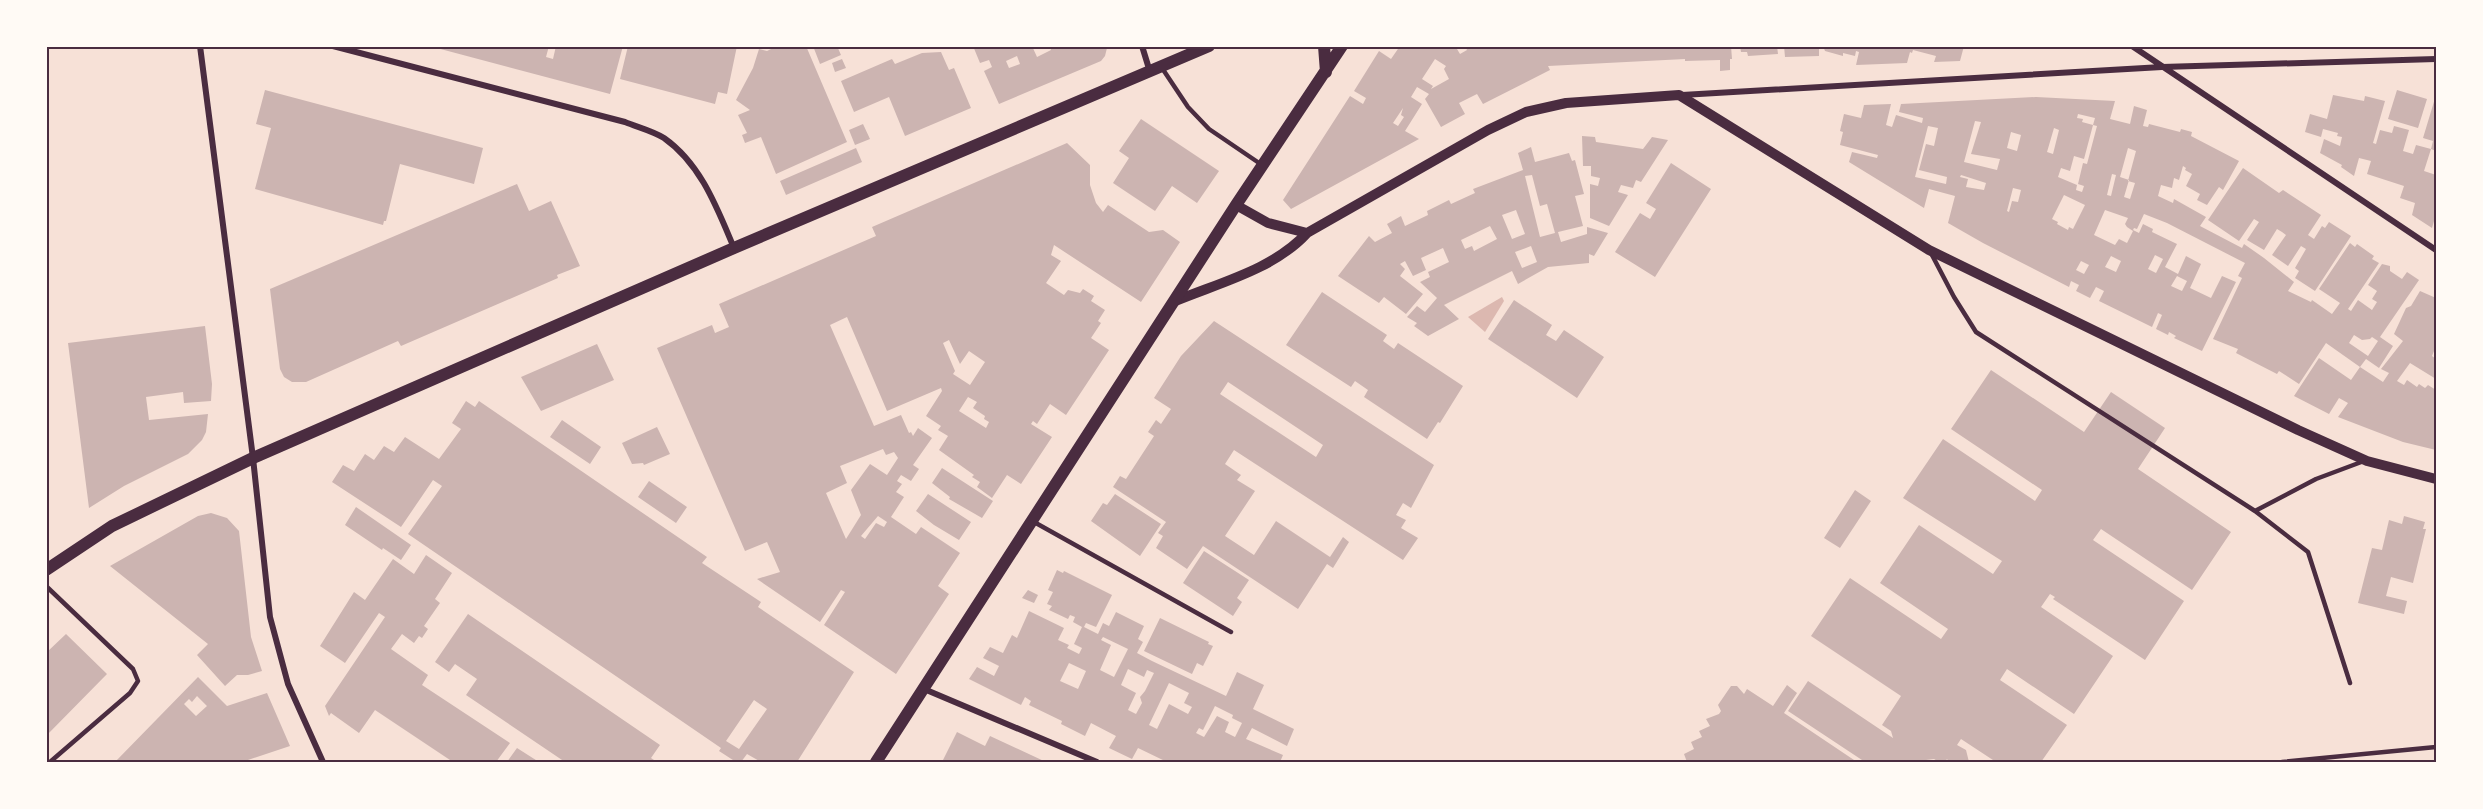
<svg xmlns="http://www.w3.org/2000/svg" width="2483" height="809" viewBox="0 0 2483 809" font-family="'Space Grotesk',sans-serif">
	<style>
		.water { fill: #dcb8b0 }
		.building { fill: #ccb4b1; fill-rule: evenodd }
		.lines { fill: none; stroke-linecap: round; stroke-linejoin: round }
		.service { stroke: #4a2c40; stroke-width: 4.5 }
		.minor { stroke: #4a2c40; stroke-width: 6 }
		.tertiary { stroke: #4a2c40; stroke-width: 10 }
		.secondary { stroke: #4a2c40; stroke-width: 12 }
		.neatline { fill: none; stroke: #4a2c40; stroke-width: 2 }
	</style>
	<rect width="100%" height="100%" fill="#f7e1d7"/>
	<path class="water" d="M1502 297 1504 301 1485 332 1468 317Z"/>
	<path class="building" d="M549 46 546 57 553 59 556 46H623L610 94 433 47Z
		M628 46H737L727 94 718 92 715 104 620 79Z
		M777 46H806L847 142 776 174 761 137 745 143 742 135 747 133 738 115 750 110 736 100 753 68 759 49 767 51Z
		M813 46H837L841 55 820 64Z
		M973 46H1032L1037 57 1051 50 1050 46 1107 48 1105 56 1101 61 999 104 984 71 992 67 989 60 980 63ZM1017 56 1020 64 1009 68 1006 61Z
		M1400 46H1459L1457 49 1460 54 1467 50 1465 46H1731L1732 59H1730V70L1720 71V60L1685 61V59L1548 66 1550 70 1483 104 1477 94 1459 103 1465 114 1441 127 1425 99 1429 94 1417 87 1411 97 1422 104 1405 131 1419 139 1291 209 1283 200 1350 96 1363 104 1366 98 1354 91 1379 51 1391 59ZM1435 59 1446 66 1444 69 1449 79 1431 89 1433 86 1422 79ZM1403 108 1401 115 1404 117 1398 126 1393 123Z
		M1740 46H1777L1778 54 1748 56 1747 52H1741Z
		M1784 46H1819V56L1785 57Z
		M1823 46H1964L1960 61 1934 62 1936 56 1913 50 1912 53 1910 52 1907 63 1856 65 1859 52 1856 51 1855 56 1843 53V56L1825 51Z
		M941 52 949 70 954 68 971 108 905 136 889 97 854 112 841 81 892 59 895 64 922 53Z
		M842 59 846 68 835 72 832 63Z
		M265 90 483 148 474 184 400 164 386 221H384L383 225 255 189 271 128 256 124Z
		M2397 90 2427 99 2418 128 2388 119Z
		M2333 95 2364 101 2365 96 2385 101 2373 143 2376 144 2380 130 2392 133 2394 126 2409 130 2403 151 2413 154 2416 145 2431 149 2424 171 2436 175V214L2432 228 2412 215 2415 203 2400 198 2404 186 2367 174 2371 161 2359 158 2354 176 2341 167 2342 165 2320 153 2324 139 2340 146 2342 137 2337 136 2338 133 2323 129 2321 137 2305 132 2310 114 2327 119Z
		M2436 95V151L2431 149 2433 141 2423 138Z
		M2036 97 2115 101 2110 119 2130 124 2134 106 2147 110 2143 126 2148 127 2149 124 2180 132 2181 129 2192 132 2191 136 2239 161 2223 190 2219 187 2207 205 2197 200 2200 194 2186 186 2192 174 2185 170 2186 168 2183 166 2179 180 2174 178 2172 188 2161 185 2158 196 2173 203 2174 199 2206 217 2200 226 2242 248 2244 244 2264 258 2294 282 2288 291 2311 302 2312 300 2332 314 2340 303 2319 289 2350 243 2355 247 2357 244 2374 256 2372 259 2379 263 2348 309 2351 311 2358 300 2372 310 2377 302 2372 299 2377 291 2368 285 2382 264 2390 266V271L2402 279 2407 272 2419 280 2380 337 2393 346 2379 368 2366 359 2360 367 2326 343 2299 384 2279 371 2277 374 2236 353 2238 349 2213 339 2242 278 2238 276 2245 263 2167 223 2144 214 2137 229 2134 228 2133 230 2139 233 2143 224 2153 229 2152 232 2177 244 2165 267 2178 274 2186 256 2201 264 2190 288 2211 298 2222 276 2236 282 2202 351 2174 338 2176 336 2169 332 2168 335 2156 329 2162 315 2158 313 2152 327 2099 301 2104 291 2096 287 2090 298 2076 291 2079 285 2071 281 2069 287 1983 243 1948 223 1955 196 1929 189 1924 208 1849 162 1852 152 1877 158 1878 155 1840 145 1843 132 1840 131 1844 114 1861 118 1864 105 1891 104 1886 125 1892 127 1896 115 1922 123 1923 118 1899 112 1901 104ZM2078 114 2095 118 2093 125 2097 126 2087 164 2083 163 2078 184 2084 186 2082 192 2076 190 2077 185 2058 177 2061 168 2070 171 2074 156 2084 159 2093 125 2082 122 2083 119 2077 118ZM1975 121 1981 122 1971 154 2000 159 1997 170 1964 162ZM1928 126 1938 128 1934 146 1926 144 1919 170 1947 177 1946 184 1915 177ZM2054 128 2059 130 2053 154 2047 152ZM2011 132 2021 135 2017 151 2007 148ZM2128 148 2136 151 2128 181 2135 183 2130 199 2124 197 2129 180 2120 177ZM2112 174 2116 175 2111 196 2107 195ZM1961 175 1986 183 1984 190 1966 187 1968 179 1960 177ZM2013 188 2021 190 2018 202 2012 201 2009 212 2007 211ZM2064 195 2085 205 2073 229 2069 227 2068 230 2057 224 2058 222 2052 219ZM2105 210 2128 218 2125 224 2127 227 2133 231 2127 243 2119 239 2115 245 2094 235ZM2155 255 2163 259 2156 273 2148 269ZM2111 256 2121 261 2116 272 2105 267ZM2081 261 2089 265 2084 274 2076 270ZM2177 276 2187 281 2182 291 2171 286ZM2354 335 2362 340 2370 339 2372 337 2378 341 2368 356 2349 343Z
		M1141 119 1219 171 1197 203 1172 186 1155 211 1113 183 1129 158 1119 151Z
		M863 124 870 139 855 145 849 130Z
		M1582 136 1595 137 1596 142 1643 149 1652 137 1668 140 1641 182 1636 180 1633 188 1621 185 1618 192 1628 195 1609 226 1590 218V184L1598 186 1600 178 1591 176V166H1583Z
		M1067 143 1090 165V185L1096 203 1103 212 1108 205 1149 232 1163 230 1180 242 1141 302 1054 245 1051 255 1061 261 1046 283 1064 295 1068 290 1080 293 1083 289 1094 296 1091 301 1105 310 1098 321 1101 323 1091 338 1109 350 1066 415 1050 404 1037 424 1033 421 1031 424 1052 437 1021 484 1007 475 992 498 977 487 980 482 972 477 974 475 939 450 948 436 938 430 941 426 926 416 942 391 941 388 887 411 847 317 830 325 874 426 901 415 909 433 911 432 913 436 918 428 932 438 913 465 919 469 911 481 901 475 897 481 902 484 896 492 904 497 891 517 916 534 921 527 960 553 938 586 949 594 896 674 824 625 845 592 841 590 820 622 757 579 780 572 767 542 745 551 657 348 712 325 715 333 729 327 719 304 876 236 872 227ZM949 340 960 364 969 351 985 362 970 385 953 374 955 371 943 343ZM968 397 977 402 973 408 985 416 984 419 989 422 986 428 959 411ZM883 449 886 455 894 452 898 458 887 475 870 464 851 490 861 515 846 539 826 493 847 483 840 466ZM878 516 887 522 884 527 876 523 865 539 861 536Z
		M1531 147 1535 162 1569 153 1572 161 1575 160 1584 194 1575 196 1583 226 1558 232 1561 242 1587 234V227L1608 233 1594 256 1589 254V263L1548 267 1518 284 1512 271 1444 305 1459 319 1428 336 1414 326 1417 323 1407 317 1417 306 1425 312 1437 298 1420 282 1430 277 1428 272 1449 262 1443 248 1421 258 1426 270 1413 276 1405 261 1400 264 1405 269 1400 276 1423 294 1406 314 1384 297 1379 303 1338 276 1369 236 1375 242 1392 233 1387 224 1401 216 1405 226 1428 215 1427 211 1449 200 1451 204 1475 193 1473 189 1523 170 1518 153ZM1532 175 1540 206 1547 204 1555 233 1540 237 1525 176ZM1516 210 1525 234 1512 239 1502 215ZM1490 226 1497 239 1474 251 1472 246 1465 249 1461 240ZM1531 246 1537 262 1522 268 1515 252Z
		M856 148 862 162 786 195 780 181Z
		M1671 163 1711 189 1655 277 1615 252 1640 213 1650 219 1656 209 1646 203Z
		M2243 168 2279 193 2283 190 2321 215 2308 235 2314 239 2322 226 2325 228 2329 222 2351 236 2315 291 2295 278 2299 271 2295 268 2306 249 2301 246 2288 266 2272 255 2286 235 2282 232 2277 229 2264 250 2247 240 2259 222 2254 219 2239 241 2208 220Z
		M517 184 529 211 551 201 580 266 557 275 558 278 401 346 398 341 306 382H292L284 377 280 369 270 289Z
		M2420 291 2436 298V346L2432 356 2436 359V379L2410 363 2397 381 2404 385 2407 380 2417 387 2419 384 2425 388 2428 385 2436 390V450L2403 442 2338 417 2348 403 2339 398 2329 414 2294 396 2319 358 2351 380 2360 367 2383 382 2389 373 2381 369 2403 341 2394 334 2406 308 2411 306Z
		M1322 292 1387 335 1383 341 1394 349 1398 343 1463 386 1440 423 1438 422 1427 439 1364 397 1368 390 1355 381 1351 387 1286 345Z
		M1514 300 1552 325 1546 335 1556 341 1564 330 1604 357 1577 398 1488 339Z
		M1214 321 1434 465 1411 508 1403 503 1396 515 1406 520 1401 528 1418 538 1403 560 1234 450 1225 464 1241 475 1237 480 1255 491 1225 536 1254 555 1276 521 1330 557 1343 537 1349 542 1333 568 1327 564 1298 609 1203 546 1187 569 1156 548 1163 536 1158 533 1166 522 1113 487 1120 476 1126 479 1154 436 1148 432 1156 420 1161 424 1171 409 1154 398 1181 356ZM1228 382 1323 445 1316 457 1220 394Z
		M205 326 212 384 211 401 184 403 183 392 146 397 149 420 208 414 206 432 202 440 188 454 124 486 89 508 68 343Z
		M597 344 614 380 541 411 521 377Z
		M1991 370 2084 432 2111 392 2165 428 2138 469 2231 532 2192 590 2101 529 2093 540 2184 601 2145 660 2053 599 2055 597 2050 594 2041 607 2113 656 2074 714 2007 669 2000 680 2067 725 2041 762H1996L1961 739 1957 745 1966 750 1969 762H1949L1947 759 1945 762H1939L1934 759 1926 760 1929 762H1865L1788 711 1808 681 1893 738 1891 731 1882 725 1901 696 1811 636 1850 578 1941 639 1948 629 1880 583 1919 525 1993 574 2002 561 1903 498 1943 439 2035 501 2042 490 1951 429Z
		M466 401 475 407 479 401 707 557 702 563 761 602 758 607 854 672 797 762H761L747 754 741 762H736L719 751 721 748 408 534 442 486 433 480 401 527 332 482 343 465 354 471 365 454 374 460 384 446 394 452 405 437 439 459 461 429 452 423ZM754 700 767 709 739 749 726 741Z
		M562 420 601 447 590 464 550 437Z
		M657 427 670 454 644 465 643 463 632 464 622 443Z
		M942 468 993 501 982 518 949 499 950 497 932 483Z
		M649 481 687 507 676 523 638 497Z
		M1855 490 1871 501 1840 548 1824 538Z
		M928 494 971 522 959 540 934 525 916 511Z
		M1115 494 1161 524 1140 556 1091 521 1103 503 1107 505Z
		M356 507 411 545 401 560 383 548 382 550 345 525Z
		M211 513 227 518 239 531 251 637 262 671 248 675H237L225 686 197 655 208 644 110 566 198 516Z
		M2404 516 2425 522 2423 529H2426L2413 583 2391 577 2386 596 2407 601 2404 614 2358 603 2372 548 2382 550 2389 520 2402 524Z
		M1204 551 1249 580 1237 598 1242 602 1233 616 1183 583Z
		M426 555 452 573 435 599 440 603 424 626 428 629 422 638 419 636 414 643 402 634 391 649 428 675 422 685 510 743 496 762H453L375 710 359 733 331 713 329 716 325 706 385 617 379 613 345 663 320 646 354 592 365 600 393 559 414 574Z
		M1057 570 1063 573 1064 571 1112 595 1096 627 1086 623 1084 627 1098 634 1103 623 1109 626 1116 612 1144 626 1138 639 1143 642 1137 653 1152 661 1226 696 1237 672 1264 685 1253 709 1294 729 1287 746 1252 728 1246 739 1283 755 1280 762H1167L1138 748 1132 759 1109 748 1116 736 1091 723 1085 736 1061 724 1062 721 1029 705 1031 701 1025 697 1021 705 969 679 977 667 994 676 999 666 983 658 990 647 1003 653 1012 635 1017 638 1029 611 1064 628 1058 640 1069 645 1067 648 1079 654 1082 648 1074 644 1082 627 1073 622 1075 617 1070 615 1068 619 1049 610 1052 606 1047 604 1053 592 1048 590ZM1103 637 1128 649 1114 677 1100 670 1111 645 1101 640ZM1069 663 1086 671 1078 689 1060 681ZM1128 669 1144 677 1147 670 1154 673 1145 691 1140 697 1142 703 1136 714 1128 710 1136 693 1121 685ZM1169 683 1189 693 1184 703 1192 707 1188 714 1169 704 1157 729 1149 725ZM1215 706 1233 715 1232 718 1242 723 1235 737 1225 732 1229 722 1217 716 1204 737 1196 733 1199 728 1203 730Z
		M1028 590 1038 595 1034 603 1022 598Z
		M468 614 660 745 651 758 657 762H565L466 695 477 679 455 664 449 672 435 662Z
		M1160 618 1209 642 1208 644 1213 646 1203 666 1197 663 1192 674 1144 651Z
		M66 634 107 674 46 736V653Z
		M198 677 227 706 267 693 290 746 242 762H115ZM197 696 207 706 196 716 184 704 189 699 192 702Z
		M1787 685 1797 693 1784 713 1857 762H1687L1684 754 1694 749 1691 742 1702 737 1699 731 1710 726 1706 719 1719 714 1721 711 1718 705 1731 686H1737L1744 694 1747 689 1773 706Z
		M957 732 985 746 990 736 1046 762H942Z
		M517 748 539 762H507Z"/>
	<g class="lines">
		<path class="service" d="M1162 68 1188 107 1209 129 1262 165
			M1932 255 1954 297 1976 332 2255 511 2316 479 2364 461
			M2255 511 2308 552 2350 683
			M1034 522 1231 632
			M46 586 133 669 138 681 130 693 50 762
			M2282 762 2436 747"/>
		<path class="minor" d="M200 46 253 458 270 617 288 684 323 762
			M333 46 625 122C637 127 653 131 664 138 701 164 717 208 734 248
			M1142 46 1150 72
			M2132 46 2436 250
			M1682 95 2162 67 2436 59
			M924 689 1097 762"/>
		<path class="tertiary" d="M1236 205 1268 223 1307 233
			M1173 302C1218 283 1273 270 1307 233L1488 130 1526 112 1566 103 1679 95 1929 250 2298 430 2367 461 2436 479"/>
		<path class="secondary" d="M1324 46 1326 72
			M46 570 112 526 253 458 734 248 1209 46
			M876 762 1236 205 1342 46"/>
	</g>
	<rect width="2483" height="809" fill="none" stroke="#fffaf5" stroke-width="96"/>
	<rect x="48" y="48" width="2387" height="713" class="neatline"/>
</svg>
